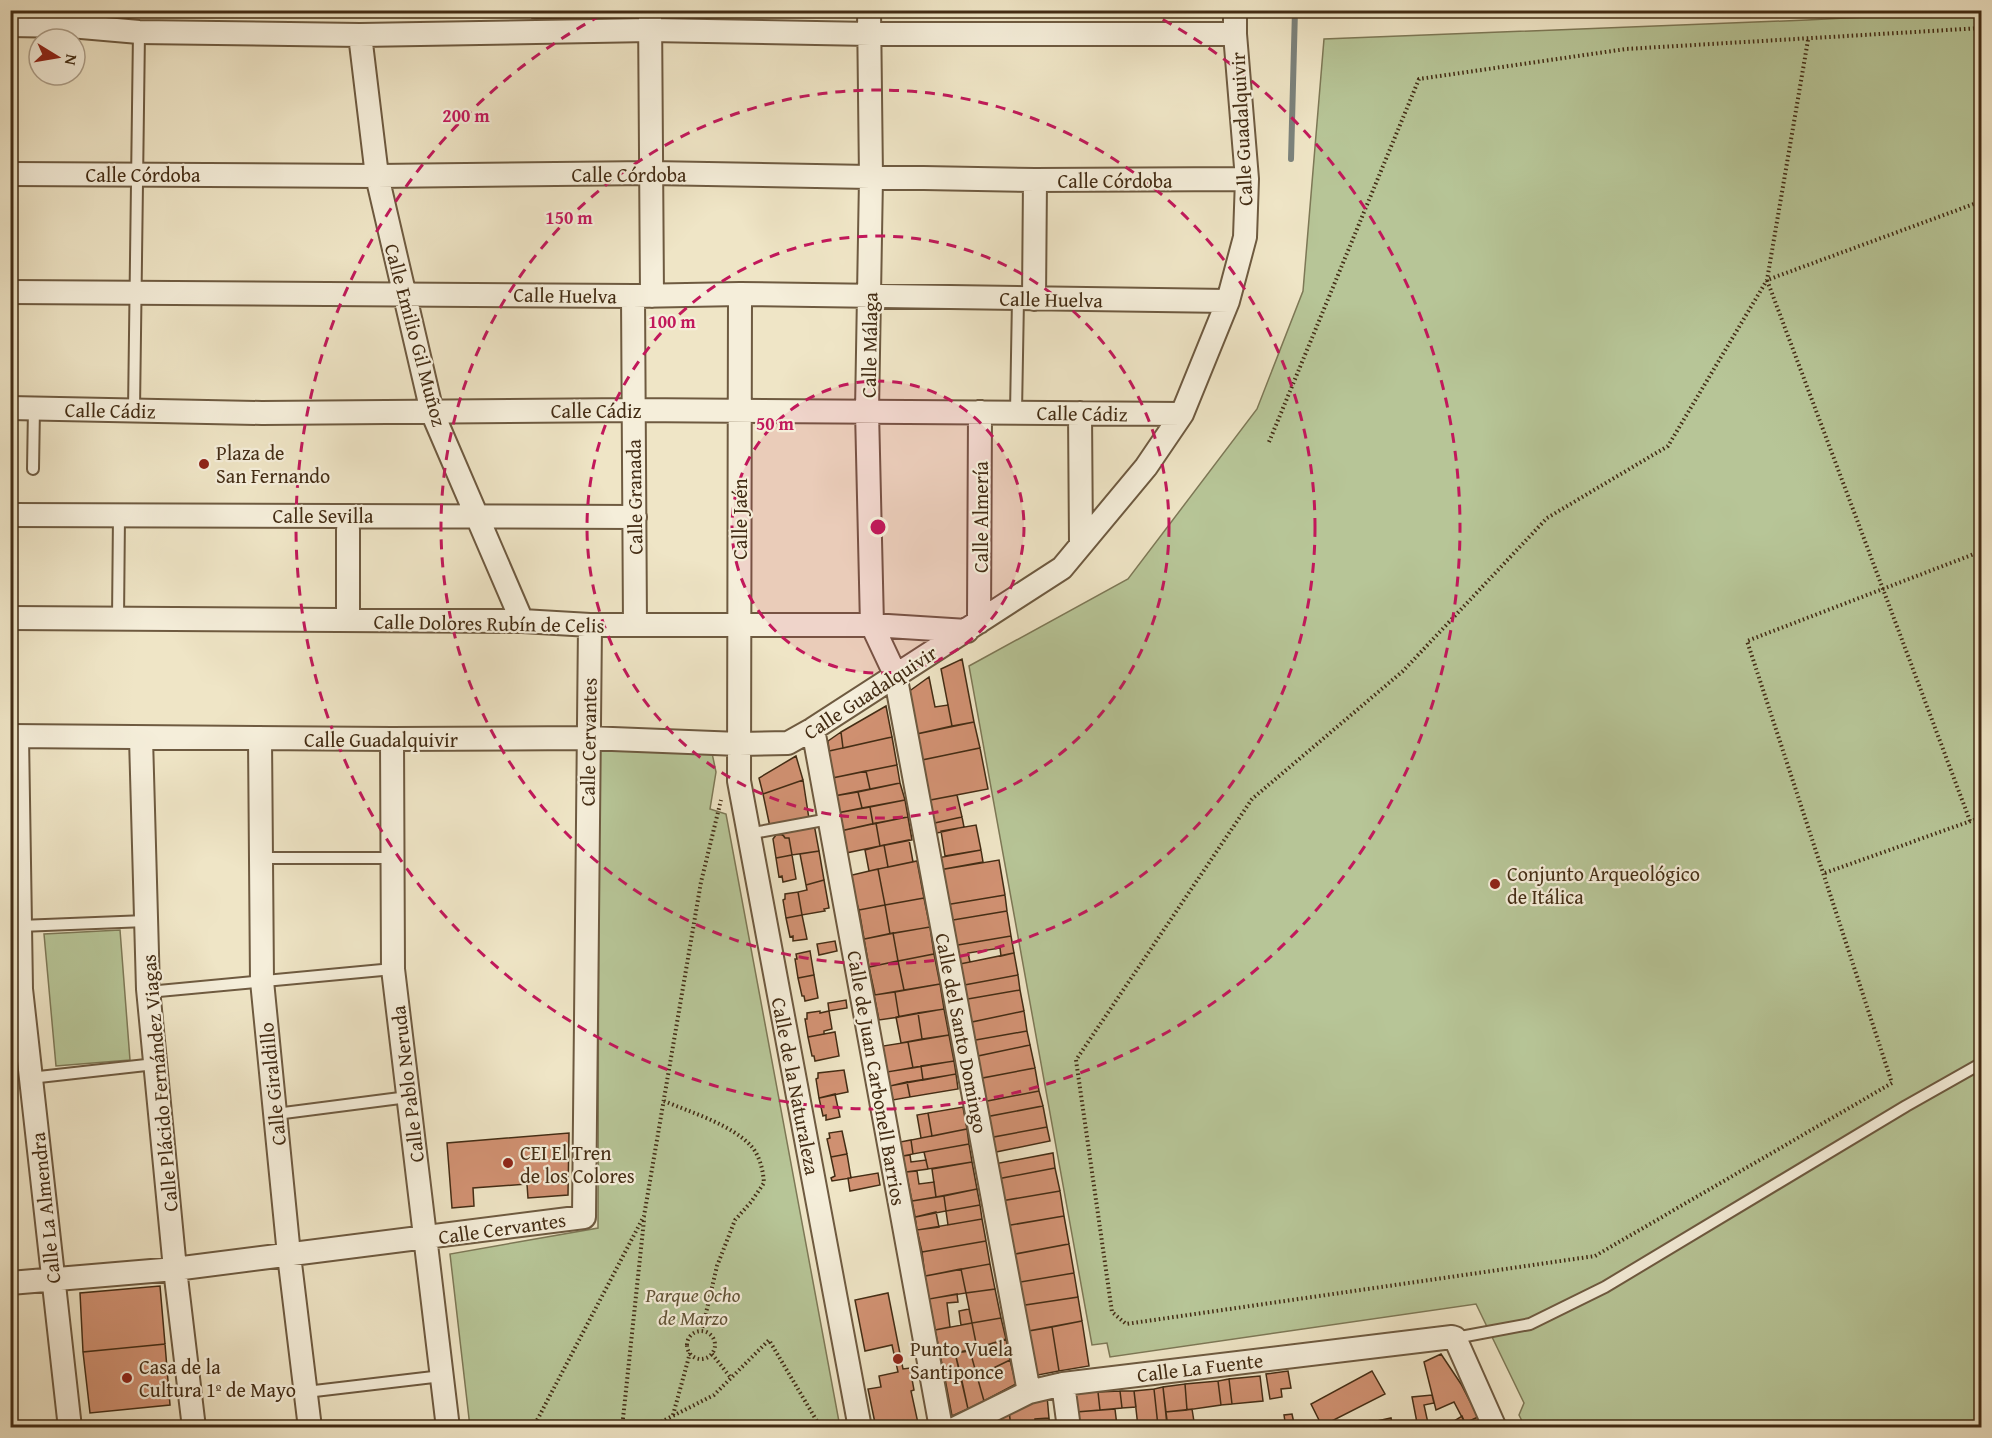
<svg xmlns="http://www.w3.org/2000/svg" width="1992" height="1438" viewBox="0 0 1992 1438" font-family="'Gentium Book Plus',serif">
	<style>
		.green { fill: #b7c597; stroke: #7d7856; stroke-width: 1.5 }
		.lines { fill: none; stroke-linecap: round; stroke-linejoin: round }
		.stream { stroke: #7b827c; stroke-width: 6 }
		.building { fill: #d29273; stroke: #432c14; stroke-width: 1.5 }
		.lane-casing { stroke: #6e5a40; stroke-width: 14 }
		.street-casing { stroke: #6e5a40; stroke-width: 26 }
		.path { stroke: #432c14; stroke-width: 4; stroke-dasharray: 1.5 3; stroke-linecap: butt }
		.lane { stroke: #f5eeda; stroke-width: 10 }
		.street { stroke: #f5eeda; stroke-width: 22 }
		.ring { fill: none; stroke: #c2185b; stroke-width: 3; stroke-dasharray: 10 8 }
		.poi-dot { fill: #8f2418; stroke: #f5eeda; stroke-width: 2 }
		.labels { text-anchor: middle; dominant-baseline: central; stroke-width: 4.5; stroke-linejoin: round; paint-order: stroke }
		.street-label { font-size: 20px; fill: #432c14; stroke: #f5eeda }
		.poi-label { font-size: 20px; fill: #432c14; stroke: #f5eeda; text-anchor: start }
		.park-label { font-size: 20px; font-style: italic; fill: #605235; stroke: #f5eeda }
		.centre { fill: #c2185b; stroke: #f5eeda; stroke-width: 3 }
		.ring-label { font-size: 18px; text-anchor: middle; font-weight: bold; fill: #c2185b; stroke: #f5eeda; stroke-width: 4.5; stroke-linejoin: round; paint-order: stroke }
	</style>
	<rect width="100%" height="100%" fill="#efe5c6"/>
	<filter id="stains"><feTurbulence type="fractalNoise" baseFrequency=".00333" numOctaves="4"/><feColorMatrix values="0 0 0 0 .2 0 0 0 0 .09 0 0 0 0 .02 0 0 0 .5 -.17"/></filter>
	<radialGradient id="worn" r=".72"><stop offset=".6" stop-color="#630" stop-opacity="0"/><stop offset="1" stop-color="#630" stop-opacity=".3"/></radialGradient>
	<path class="green" d="M1981 11V1427H1525L1519 1415 1524 1403 1476 1304 1110 1357 1107 1343 1092 1345 969 666 1128 579 1257 409 1303 291 1324 39 1807 20Z
		M599 750 712 753 716 772 710 809 726 814 840 1427H470L450 1254 598 1228Z
		M120 930 130 1060 56 1066 44 934Z"/>
	<g class="lines">
		<path class="stream" d="M1291 159 1295 10"/>
	</g>
	<path class="building" d="M532 10H611V19L532 18Z
		M962 659 974 722 952 726 941 669Z
		M929 677 935 707 948 705 952 726 912 735 904 695Z
		M886 706 892 737 843 748 841 732Z
		M974 722 980 748 917 761 912 735Z
		M841 732 843 748 829 751 828 741Z
		M892 737 897 765 832 778 829 751Z
		M980 748 988 789 925 801 917 761Z
		M796 756 803 780 763 794 759 778Z
		M897 765 900 783 870 789 866 771Z
		M866 771 870 789 834 796 832 778Z
		M803 780 809 819 770 827 763 794Z
		M900 783 905 800 862 808 858 792Z
		M858 792 862 808 837 813 834 796Z
		M957 795 962 817 930 824 925 801Z
		M905 800 908 817 873 824 870 807Z
		M870 807 873 824 840 831 837 813Z
		M908 817 912 840 880 846 876 823Z
		M962 817 964 827 932 834 930 824Z
		M876 823 880 846 846 853 840 831Z
		M814 824 819 851 792 855 789 838H785L784 836 780 834 779 831Z
		M976 825 981 850 945 856 941 831Z
		M782 834 785 838H789L792 855 776 858 773 839 776 835Z
		M909 840 913 862 888 867 884 845Z
		M884 845 888 867 869 871 865 850Z
		M981 850 983 862 939 870 937 858Z
		M819 851 824 880 806 885 800 854Z
		M792 855 796 879 783 882 782 876 779 877 776 858Z
		M999 860 1005 895 945 905 939 870Z
		M917 861 924 898 885 905 878 869Z
		M878 869 885 905 859 910 848 876Z
		M824 880 829 908 824 909 825 911 802 915 798 892 807 890 806 885Z
		M798 892 802 915 786 918 783 900 785 899V894Z
		M1005 895 1007 911 947 921 945 905Z
		M924 898 930 927 890 934 885 905Z
		M885 905 890 934 864 939 859 910Z
		M1007 911 1011 936 952 946 947 921Z
		M802 915 807 939 793 941V936L790 937 786 918Z
		M930 927 934 954 898 961 893 933Z
		M893 933 898 961 869 967 864 939Z
		M1011 936 1014 953 1001 956 1000 948 968 953 970 962 955 965 952 946Z
		M835 941 837 951 819 955 817 944Z
		M810 951 814 975 798 978 795 959H797L796 954Z
		M1014 953 1018 975 959 986 955 965Z
		M934 954 940 984 904 990 898 961Z
		M898 961 904 990 875 995 869 967Z
		M814 975 818 998 805 1001 804 996H802L798 978Z
		M1018 975 1020 990 962 1000 959 986Z
		M940 984 944 1009 899 1017 895 992Z
		M1020 990 1024 1011 967 1023 962 1000Z
		M895 992 899 1017 879 1020 874 995Z
		M846 1000 847 1008 829 1011 828 1003Z
		M944 1009 949 1035 922 1039 918 1013Z
		M820 1011V1013L829 1011 832 1029 824 1031V1034L808 1037 805 1019H807V1013Z
		M1024 1011 1027 1031 970 1041 967 1023Z
		M918 1013 922 1039 901 1043 896 1017Z
		M1027 1031 1030 1045 973 1057 970 1041Z
		M835 1032 839 1056 815 1061 814 1056H812L808 1037Z
		M949 1035 954 1061 913 1068 908 1042Z
		M908 1042 913 1068 887 1072 883 1046Z
		M1030 1045 1035 1068 977 1079 973 1057Z
		M954 1061 956 1074 923 1080 921 1066Z
		M921 1066 923 1080 890 1086 887 1072Z
		M1035 1068 1039 1091 982 1102 977 1079Z
		M844 1070 848 1092 819 1098 816 1079 818 1078V1073Z
		M956 1074 958 1089 910 1097 907 1082Z
		M907 1082 910 1097 893 1100 890 1086Z
		M1039 1091 1043 1106 985 1117 982 1102Z
		M835 1094 840 1117 826 1120V1115L823 1116 819 1098Z
		M1043 1106 1047 1127 988 1138 985 1117Z
		M963 1107 967 1129 932 1136 928 1113Z
		M928 1113 932 1136 921 1138 917 1115Z
		M1047 1127 1050 1141 991 1153 988 1138Z
		M967 1129 969 1144 913 1154 911 1140Z
		M842 1131 847 1154 831 1157 827 1139 830 1138 829 1133Z
		M569 1133 568 1195 528 1198 527 1184 473 1188 474 1206 452 1208 447 1143Z
		M911 1140 913 1154 903 1156 900 1142Z
		M969 1144 972 1162 928 1169 924 1152Z
		M1053 1153 1055 1168 997 1179 994 1164Z
		M847 1154 851 1178 832 1181 831 1178 835 1176 831 1157Z
		M910 1155 911 1162 926 1160 928 1169 906 1172 903 1156Z
		M972 1162 977 1189 936 1197 932 1169Z
		M1055 1168 1060 1191 1001 1201 997 1179Z
		M917 1171 919 1184 934 1182 936 1197 912 1201 906 1172Z
		M878 1173 880 1185 850 1191 848 1178Z
		M977 1189 980 1205 946 1211 944 1196Z
		M1060 1191 1064 1216 1005 1226 1001 1201Z
		M944 1196 946 1211 915 1217 912 1201Z
		M980 1205 982 1219 948 1225 946 1211Z
		M936 1212 939 1227 917 1230 915 1217Z
		M1064 1216 1069 1244 1010 1255 1005 1226Z
		M982 1219 986 1241 922 1252 917 1230Z
		M986 1241 990 1264 925 1276 922 1252Z
		M1069 1244 1074 1273 1015 1283 1010 1255Z
		M990 1264 995 1289 966 1293 961 1269Z
		M961 1269 966 1293 929 1299 925 1276Z
		M1074 1273 1078 1297 1019 1306 1015 1283Z
		M160 1286 165 1344 83 1352 80 1293Z
		M995 1289 1001 1318 972 1323 966 1293Z
		M888 1293 903 1369 910 1368 914 1390 911 1391 918 1423 915 1428H876L868 1389 881 1387 879 1376 898 1372 892 1345 865 1351 855 1300Z
		M957 1294 958 1302 947 1303 950 1327 935 1330 929 1299Z
		M1078 1297 1082 1321 1023 1332 1019 1306Z
		M969 1309 972 1323 961 1325 959 1311Z
		M1001 1318 1006 1339 977 1348 972 1323Z
		M1082 1321 1089 1366 1059 1371 1052 1327Z
		M972 1323 977 1348 955 1353 960 1372 945 1379 935 1330Z
		M1052 1327 1059 1371 1033 1376 1023 1332Z
		M1006 1339 1010 1360 977 1376 970 1351Z
		M165 1344 170 1405 90 1413 83 1352Z
		M970 1351 984 1401 968 1409 955 1353Z
		M1441 1354 1461 1384 1478 1417 1465 1423 1454 1402 1436 1410 1424 1362Z
		M1010 1360 1016 1384 984 1401 977 1376Z
		M1288 1371 1291 1388 1281 1389 1282 1397 1270 1399 1266 1374Z
		M1372 1371 1385 1394 1322 1426 1311 1404Z
		M960 1372 968 1409 952 1416 945 1379Z
		M1260 1376 1263 1401 1232 1404 1229 1379Z
		M1229 1379 1232 1404 1221 1405 1218 1381Z
		M1218 1381 1221 1405 1187 1410 1185 1384Z
		M1185 1384 1187 1410 1166 1412 1163 1387Z
		M1163 1387 1167 1425 1158 1426 1154 1389Z
		M1154 1389 1158 1426 1138 1427 1134 1391Z
		M1120 1391 1122 1408 1100 1410 1098 1392Z
		M1120 1391H1134L1136 1407 1122 1408Z
		M1073 1392H1098L1100 1410 1076 1412Z
		M1432 1395 1434 1403 1424 1405 1428 1423 1426 1424 1427 1428H1418L1412 1397Z
		M1047 1396 1049 1418 1035 1419V1425L1029 1428H1011L1009 1410Z
		M1115 1409 1117 1426 1138 1424V1427L1078 1428 1076 1412Z
		M1192 1409 1195 1428H1168L1166 1412Z
		M1009 1410 1011 1428H992L990 1423Z
		M1292 1414 1295 1428H1286L1284 1415Z
		M1462 1416 1465 1423 1478 1417 1480 1424 1470 1428H1457L1454 1421Z
		M1049 1418 1050 1428H1029L1035 1425V1419Z
		M1391 1418 1393 1428H1364L1363 1424Z"/>
	<g class="lines">
		<g class="lane-casing">
			<path id="lane" d="M134 410 139 32
				M1016 412 1018 299
				M33 469 34 408
				M118 619 119 515
				M748 834 829 819
				M261 858H392
				M20 926 146 921
				M148 992 393 969
				M30 1078 155 1064
				M276 1114 408 1097
				M1455 1338 1530 1324 1605 1287 1906 1106 1982 1063
				M306 1392 442 1376"/>
		</g>
		<g class="street-casing">
			<path id="street" d="M650 10 652 296
				M869 10 871 178 867 411 872 625 895 674 1029 1392
				M10 25 70 26 139 32 360 35 650 30 870 34H1235
				M360 35 377 176 432 412 522 621
				M10 174 377 176 651 173 1035 180 1247 179
				M10 292 633 296 740 294 1228 301
				M740 294 739 781 860 1428
				M633 296 635 625
				M1034 299 1035 180
				M10 408 262 413 633 410 1182 414
				M1080 413 1081 545
				M10 515 635 517
				M10 618 522 621 590 625H872L967 631
				M348 620V530
				M979 622 980 412
				M813 729 941 1428
				M10 736 392 739 587 738 739 744 788 743 813 729 1062 568 1146 467 1182 414 1228 301 1245 237 1247 179 1235 34V10
				M17 736 21 989 70 1428
				M141 738 148 989 175 1269 194 1428
				M260 738 262 981 289 1255 310 1428
				M392 739 393 969 448 1428
				M10 1283 175 1269 584 1217 590 625
				M1063 1384 1069 1428
				M956 1428 1029 1392 1063 1384 1452 1337 1455 1338 1495 1428"/>
		</g>
		<path class="path" d="M1808 40 1767 280 1668 446 1547 518 1403 671 1252 799 1076 1060 1112 1312 1126 1324 1595 1256 1892 1083 1747 641 1982 551
			M1269 442 1419 79 1626 49 1982 28
			M1970 821 1767 280 1982 201
			M1825 873 1982 817
			M664 1101C690 1112 733 1125 752 1147 760 1157 763 1170 764 1183L751 1202 735 1220 717 1266 702 1330
			M687 1345a14 14 0 1 1 28 0a14 14 0 1 1-28 0Z
			M712 1354 731 1378
			M673 1415 690 1353
			M533 1428 644 1216 701 882 721 800
			M622 1428 644 1220
			M649 1428 714 1395 769 1340 821 1428"/>
		<use href="#lane" class="lane"/>
		<use href="#street" class="street"/>
	</g>
	<circle cx="878" cy="527" r="146" fill="#c2185b" fill-opacity=".12"/>
	<g class="ring">
		<circle cx="878" cy="527" r="146"/>
		<circle cx="878" cy="527" r="291"/>
		<circle cx="878" cy="527" r="437"/>
		<path d="M1147 11A582 582 0 1 1 609 11"/>
	</g>
	<g class="poi-dot">
		<circle cx="204" cy="464" r="6"/>
		<circle cx="1495" cy="884" r="6"/>
		<circle cx="508" cy="1163" r="6"/>
		<circle cx="898" cy="1359" r="6"/>
		<circle cx="127" cy="1378" r="6"/>
	</g>
	<g class="labels">
		<g class="street-label">
			<text transform="translate(1241 129) rotate(-93)">Calle Guadalquivir</text>
			<text x="143" y="174">Calle Córdoba</text>
			<text x="629" y="174">Calle Córdoba</text>
			<text x="1115" y="180">Calle Córdoba</text>
			<text transform="translate(565 295) rotate(1)">Calle Huelva</text>
			<text transform="translate(1051 299) rotate(1)">Calle Huelva</text>
			<text transform="translate(416 335) rotate(75)">Calle Emilio Gil Muñoz</text>
			<text transform="translate(869 345) rotate(-89)">Calle Málaga</text>
			<text transform="translate(110 410) rotate(1)">Calle Cádiz</text>
			<text x="596" y="410">Calle Cádiz</text>
			<text transform="translate(1082 413) rotate(1)">Calle Cádiz</text>
			<text transform="translate(634 497) rotate(-91)">Calle Granada</text>
			<text x="323" y="515">Calle Sevilla</text>
			<text transform="translate(980 517) rotate(-90)">Calle Almería</text>
			<text transform="translate(739 519) rotate(-90)">Calle Jaén</text>
			<text transform="translate(489 623) rotate(1)">Calle Dolores Rubín de Celis</text>
			<text transform="translate(870 692) rotate(-33)">Calle Guadalquivir</text>
			<text x="381" y="739">Calle Guadalquivir</text>
			<text transform="translate(588 742) rotate(-89)">Calle Cervantes</text>
			<text transform="translate(962 1033) rotate(79)">Calle del Santo Domingo</text>
			<text transform="translate(877 1078) rotate(80)">Calle de Juan Carbonell Barrios</text>
			<text transform="translate(159 1083) rotate(-95)">Calle Plácido Fernández Viagas</text>
			<text transform="translate(272 1084) rotate(-96)">Calle Giraldillo</text>
			<text transform="translate(407 1084) rotate(-97)">Calle Pablo Neruda</text>
			<text transform="translate(796 1086) rotate(79)">Calle de la Naturaleza</text>
			<text transform="translate(45 1208) rotate(-96)">Calle La Almendra</text>
			<text transform="translate(502 1228) rotate(-8)">Calle Cervantes</text>
			<text transform="translate(1200 1367) rotate(-7)">Calle La Fuente</text>
		</g>
		<g class="poi-label">
			<text x="216" y="452">Plaza de<tspan x="216" dy="23">San Fernando</tspan></text>
			<text x="1507" y="873">Conjunto Arqueológico<tspan x="1507" dy="23">de Itálica</tspan></text>
			<text x="520" y="1152">CEI El Tren<tspan x="520" dy="23">de los Colores</tspan></text>
			<text x="910" y="1348">Punto Vuela<tspan x="910" dy="23">Santiponce</tspan></text>
			<text x="139" y="1366">Casa de la<tspan x="139" dy="23">Cultura 1º de Mayo</tspan></text>
		</g>
		<g class="park-label">
			<text x="693" y="1294">Parque Ocho<tspan x="693" dy="23">de Marzo</tspan></text>
		</g>
	</g>
	<circle cx="878" cy="527" r="9" class="centre"/>
	<g class="ring-label">
		<text x="466" y="122">200 m</text>
		<text x="569" y="224">150 m</text>
		<text x="672" y="328">100 m</text>
		<text x="775" y="430">50 m</text>
	</g>
	<rect width="1992" height="1438" fill="none" stroke="#efe5c6" stroke-width="36"/>
	<rect x="12" y="12" width="1968" height="1414" fill="none" stroke="#432c14" stroke-width="3"/>
	<rect x="18" y="18" width="1956" height="1402" fill="none" stroke="#432c14" stroke-width="1.5"/>
	<g transform="translate(57 57) rotate(101)"><circle r="28" fill="#f5eeda" stroke="#aea08b" stroke-width="1.5"/>
	<path d="M0-4.5L10 22L0 15L-10 22Z" fill="#8f2418"/>
	<text y="-9" font-size="16" font-weight="bold" text-anchor="middle" fill="#432c14">N</text>
	</g>
	<rect width="100%" height="100%" filter="url(#stains)"/>
	<rect width="100%" height="100%" fill="url(#worn)"/>
</svg>
